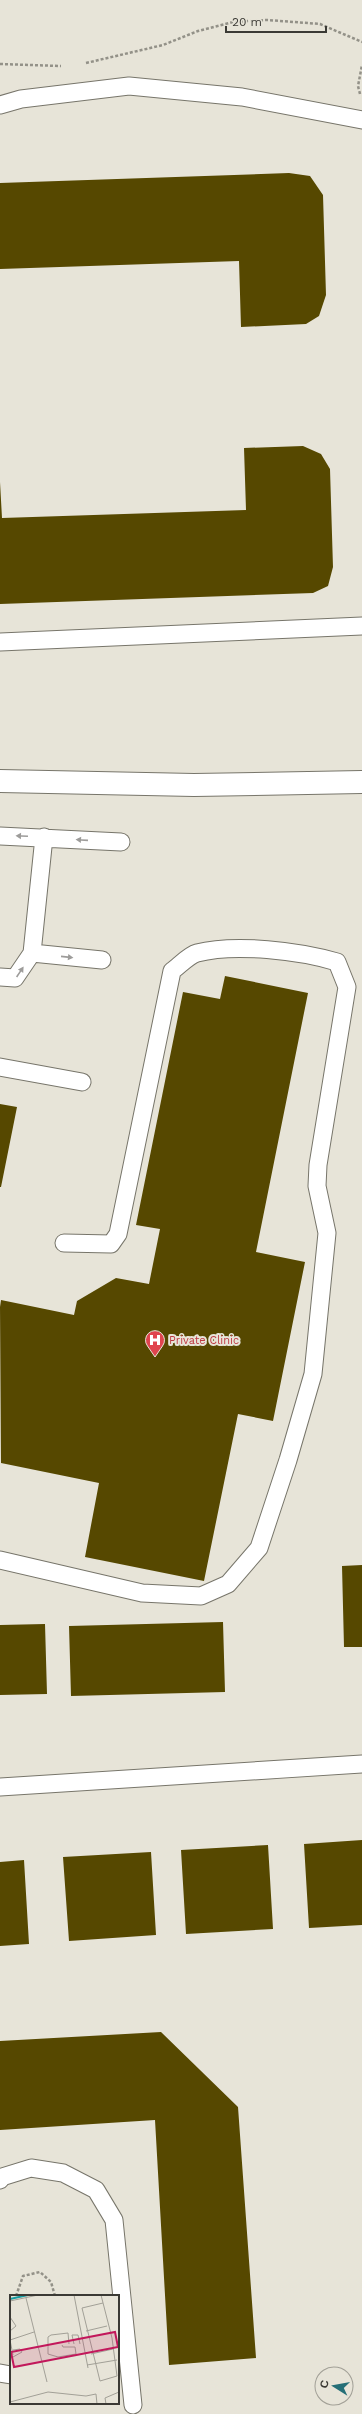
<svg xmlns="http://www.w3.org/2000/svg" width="362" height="2414" viewBox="0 0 362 2414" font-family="'Work Sans',sans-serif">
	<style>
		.building { fill: #564800 }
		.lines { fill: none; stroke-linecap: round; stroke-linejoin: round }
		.service-casing { stroke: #77756a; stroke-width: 19 }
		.minor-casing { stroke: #77756a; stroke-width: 24 }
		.path { stroke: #939188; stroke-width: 2.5; stroke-dasharray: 3 2; stroke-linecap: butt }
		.service { stroke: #fff; stroke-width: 17 }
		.minor { stroke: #fff; stroke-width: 22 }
		.oneway { fill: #9d9c9a }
		.labels { text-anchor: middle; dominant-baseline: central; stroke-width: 4; stroke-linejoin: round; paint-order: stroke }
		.health-label { font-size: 11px; fill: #be3a42; stroke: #e7e4d8; text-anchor: start }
		.inset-river { fill: none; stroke: #169ca1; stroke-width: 2 }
		.inset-road { fill: none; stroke: #a2a097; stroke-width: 1 }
		.view { fill: #c2185b; fill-opacity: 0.15; stroke: #c2185b; stroke-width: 2 }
		.inset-edge { fill: none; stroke: #3b3a35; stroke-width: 2 }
	</style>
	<rect width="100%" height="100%" fill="#e7e4d8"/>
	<path class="building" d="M289 173 310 176 323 195 326 295 319 316 306 324 241 327 239 261 0 269V183Z
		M303 446 321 454 330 469 333 567 328 586 313 593 0 604V482L2 518 246 510 244 448Z
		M225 976 308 993 256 1252 305 1262 273 1421 238 1414 204 1581 85 1557 99 1483 1 1463 0 1307 1 1300 74 1315 77 1301 116 1278 149 1284 160 1229 136 1225 183 992 220 999Z
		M0 1104 17 1107 1 1187H0Z
		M362 1565V1647H344L342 1566Z
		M223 1622 225 1692 71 1696 69 1626Z
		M45 1624 47 1694 0 1695V1625Z
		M362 1840V1925L309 1928 304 1844Z
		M268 1845 273 1929 186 1934 181 1850Z
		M151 1852 156 1935 69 1941 63 1857Z
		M24 1860 29 1944 0 1946V1862Z
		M161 2032 238 2107 256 2358 169 2365 155 2120 0 2130V2041Z"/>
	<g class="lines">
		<g class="service-casing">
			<path id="service" d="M0 105 21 99 129 86 242 97 362 120
				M0 642 362 626
				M0 836 121 842
				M32 953 102 960
				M0 977 15 978 32 953 44 837
				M0 1067 82 1082
				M0 1560 142 1593 201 1596 228 1584 259 1548 288 1460 313 1374 327 1233 317 1186 318 1165 347 987 337 962C300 951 235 943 197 953 189 955 179 966 172 971L118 1234 111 1244 64 1243
				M0 1787 362 1764
				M0 2180 2 2177 31 2168 63 2173 96 2190 114 2220 133 2405
				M0 2373 11 2375"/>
		</g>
		<g class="minor-casing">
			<path id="minor" d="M0 781 194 785 362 782"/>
		</g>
		<path class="path" d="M86 63 163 45 198 31 233 22 267 20 320 24 362 42
			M0 64 61 66
			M360 94 358 86 362 65
			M16 2296 23 2276 40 2272 51 2282 55 2296"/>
		<use href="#service" class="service"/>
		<use href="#minor" class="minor"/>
	</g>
	<defs><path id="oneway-solid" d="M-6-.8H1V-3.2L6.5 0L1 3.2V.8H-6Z"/></defs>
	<g class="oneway">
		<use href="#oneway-solid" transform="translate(22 836) rotate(-178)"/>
		<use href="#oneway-solid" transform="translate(82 840) rotate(-176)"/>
		<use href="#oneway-solid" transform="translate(67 957) rotate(6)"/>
		<use href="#oneway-solid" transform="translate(20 972) rotate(-56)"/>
	</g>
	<defs>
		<g id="hospital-pin" transform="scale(1)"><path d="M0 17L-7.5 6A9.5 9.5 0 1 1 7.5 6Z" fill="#e0444e" stroke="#e7e4d8"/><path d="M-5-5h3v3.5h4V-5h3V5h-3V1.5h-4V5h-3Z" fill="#fff"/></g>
	</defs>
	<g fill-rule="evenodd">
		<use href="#hospital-pin" x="155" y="1340"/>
	</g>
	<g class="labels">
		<g class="health-label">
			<text x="169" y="1340">Private Clinic</text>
		</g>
	</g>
	<g transform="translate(10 2295)">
		<rect width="109" height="109" fill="#e7e4d8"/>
		<path class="inset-river" d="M0 4 18 0"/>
		<path class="inset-road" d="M64 0 78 73M91 0 102 43 107 81 90 86 72 13 93 8M16 3 37 87M0 6 28 0M0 22 6 31 0 36M76 36 97 31M0 45 24 37M0 45 3 60M64 49 62 40H68L70 49M52 50 53 52H65L66 59 48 62 38 59V42L41 40 58 38 59 49M81 59 103 54M3 62 12 57 10 54 3 55M77 70 107 65M0 107 38 97 76 101 86 99 87 109M96 109 95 103 109 97"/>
		<path class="view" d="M105 37 108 52 4 72 1 57Z"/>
		<rect width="109" height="109" class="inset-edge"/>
	</g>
	<g transform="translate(334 2386) rotate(281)"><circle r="19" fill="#e7e4d8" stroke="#a2a097"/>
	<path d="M0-3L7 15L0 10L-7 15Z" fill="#256f77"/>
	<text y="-6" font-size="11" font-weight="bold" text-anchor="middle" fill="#3b3a35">С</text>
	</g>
	<path d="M226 26v6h100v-6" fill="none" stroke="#3b3a35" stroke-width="2"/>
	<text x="232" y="26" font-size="12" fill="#3b3a35" stroke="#e7e4d8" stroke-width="3" paint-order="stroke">20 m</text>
</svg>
